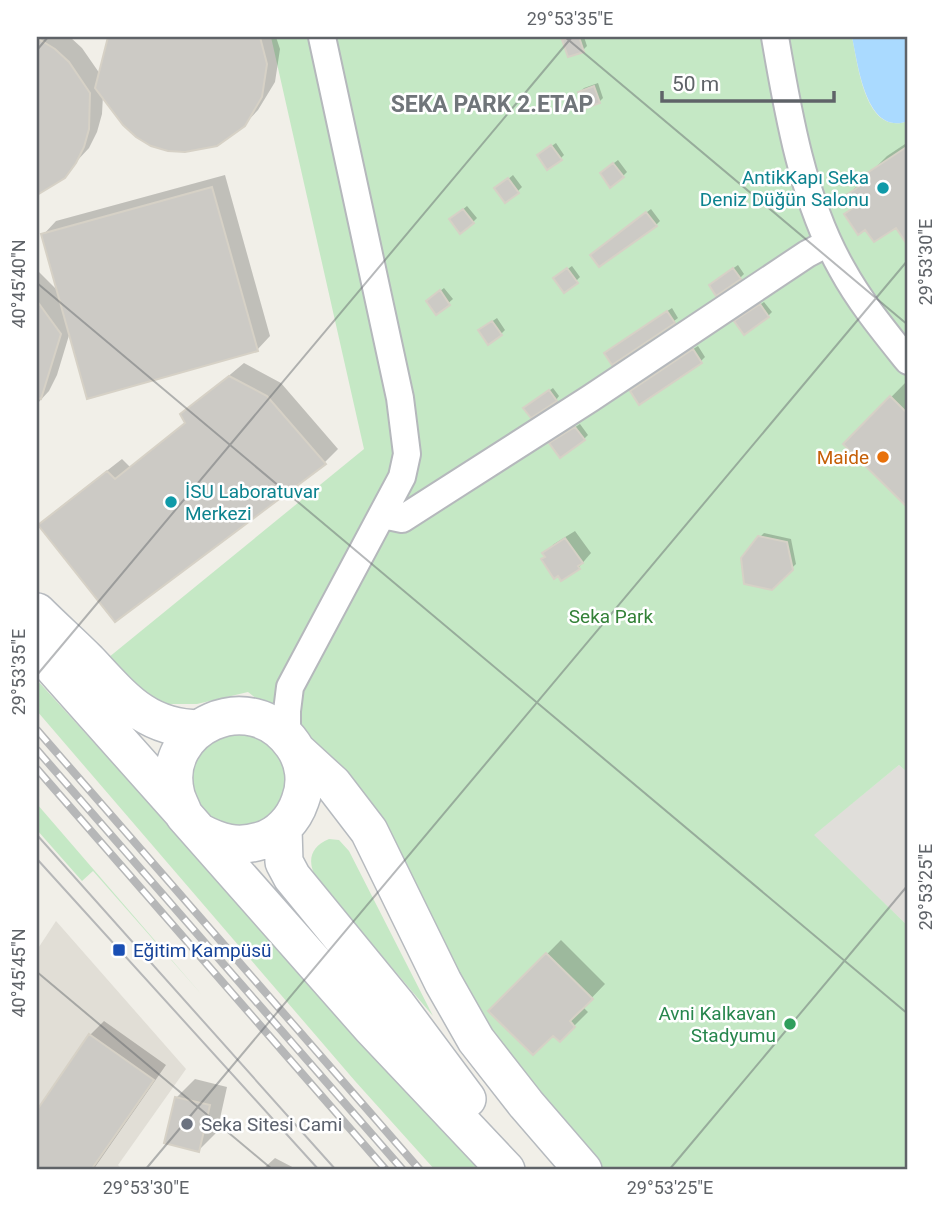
<svg xmlns="http://www.w3.org/2000/svg" width="945" height="1207" viewBox="0 0 945 1207" font-family="Roboto,sans-serif">
	<style>
		.industrial { fill: #e0deda }
		.education { fill: #e1ded6 }
		.green { fill: #c5e8c5 }
		.water { fill: #aadaff }
		.shadow { fill: #0003 }
		.building { fill: #cccac5; stroke: #d6d1c6; stroke-width: 2 }
		.lines { fill: none; stroke-linecap: round; stroke-linejoin: round }
		.street-casing { stroke: #b5b8bc; stroke-width: 30 }
		.secondary-casing { stroke: #b6babf; stroke-width: 40 }
		.street { stroke: #fff; stroke-width: 26 }
		.secondary { stroke: #fff; stroke-width: 37 }
		.tram { stroke: #b6b7b8; stroke-width: 2 }
		.rail-casing { stroke: #b6b7b8; stroke-width: 8 }
		.rail { stroke: #fff; stroke-width: 5; stroke-dasharray: 16; stroke-linecap: butt }
		.ticks { fill: none; stroke: #5f6368; stroke-width: 2; stroke-opacity: 0.45 }
		.culture-dot { fill: #0f9aa8; stroke: #fff; stroke-width: 2.5 }
		.food-dot { fill: #e8710a; stroke: #fff; stroke-width: 2.5 }
		.transit-dot { fill: #1a4fb4; stroke: #fff; stroke-width: 2.5 }
		.leisure-dot { fill: #2e9e5b; stroke: #fff; stroke-width: 2.5 }
		.worship-dot { fill: #6b7280; stroke: #fff; stroke-width: 2.5 }
		.labels { text-anchor: middle; dominant-baseline: central; stroke-width: 5; stroke-linejoin: round; paint-order: stroke }
		.culture-label { font-size: 19px; fill: #0d838f; stroke: #fff; text-anchor: end }
		.food-label { font-size: 19px; fill: #c56008; stroke: #fff; text-anchor: end }
		.park-label { font-size: 19px; fill: #348238; stroke: #fff }
		.transit-label { font-size: 19px; fill: #164399; stroke: #fff; text-anchor: start }
		.leisure-label { font-size: 19px; fill: #27864d; stroke: #fff; text-anchor: end }
		.worship-label { font-size: 19px; fill: #5b616d; stroke: #fff; text-anchor: start }
		.quarter-label { font-size: 23px; font-weight: bold; fill: #70757a; stroke: #fff }
		.neatline { fill: none; stroke: #5f6368; stroke-width: 2.5 }
		.ticks-label { font-size: 18px; text-anchor: middle; fill: #5f6368 }
	</style>
	<rect width="100%" height="100%" fill="#f1efe8"/>
	<path class="industrial" d="M899 765 908 773V926L813 835Z"/>
	<path class="education" d="M56 921 186 1069 118 1165 123 1170H37V950Z"/>
	<path class="green" d="M271 37H852C858 64 865 137 908 121V773L899 765 814 835 908 926V1170H604L552 1110 491 1035 371 801 311 742 248 692 197 704H144L103 662 364 449Z
		M37 680 483 1170H435L355 1081 37 711Z
		M236 730 279 747 291 777 282 807 258 826H224L210 817 199 805 192 789V773L197 756 207 743Z
		M37 804 202 995 93 871 82 881 37 830Z
		M329 839 339 840 349 851 433 1016 316 878C307 861 310 847 329 839Z"/>
	<path class="water" d="M852 37H908V121C866 137 858 64 852 37Z"/>
	<path class="shadow" d="M37 37H70L82 48 100 74 110 37H276L280 49 275 82 258 110 244 125 103 95 102 114 97 132 89 148 63 176 37 193Z
		M568 37H584L587 46 583 50 564 40Z
		M598 83 603 98 599 102 580 92 584 88Z
		M908 142V227L901 232 897 225 866 227 847 214 854 206 847 196 887 156Z
		M556 143 564 155 560 159 543 152Z
		M618 160 627 172 623 176 606 169Z
		M225 175 270 336 257 350 70 332 57 375 49 391 37 404V270L58 291 43 235 56 221Z
		M513 175 522 187 518 191 501 185Z
		M467 206 477 218 473 222 455 216Z
		M651 209 660 221 656 225 596 251Z
		M738 265 744 274 740 278 715 281Z
		M572 266 580 277 576 281 559 275Z
		M444 288 453 299 437 313 432 297Z
		M764 302 772 312 768 316 740 318Z
		M672 308 678 318 674 321 613 362 610 349Z
		M497 318 505 330 501 334 484 327Z
		M698 346 705 357 701 361 639 402 636 387Z
		M244 363 281 383 338 449 325 462 40 526 54 512 122 459 130 467 186 422 182 415Z
		M908 380V507L845 444Z
		M553 388 559 396 556 400 530 404Z
		M580 424 588 435 584 439 556 440Z
		M575 531 591 553 579 567 546 556 545 553 554 544Z
		M764 533 791 539 796 564 771 588 760 537Z
		M561 940 605 984 583 1007 588 1012 560 1040 553 1033 491 1011Z
		M104 1021 166 1065 93 1170H37V1112L90 1035Z
		M195 1079 227 1087 217 1132 199 1150 177 1097Z
		M275 1158 298 1170H262Z"/>
	<path class="building" d="M108 37H260L267 64 262 97 245 126 217 146 185 152 168 151 151 146 136 137 123 125 95 88Z
		M572 37H579L584 52 568 57 562 40Z
		M37 38 55 49 69 62 90 93 89 129 84 147 76 163 65 178 37 195Z
		M594 86 600 103 584 109 578 92Z
		M551 145 562 160 547 170 537 155Z
		M908 146V246L896 228 874 242 865 230 858 235 844 214 853 208 845 196 870 179 867 173Z
		M613 163 624 177 610 188 600 173Z
		M508 178 519 193 505 203 494 188Z
		M212 187 258 351 87 399 41 234Z
		M463 209 474 223 460 234 449 219Z
		M646 212 657 226 599 267 590 255Z
		M567 268 578 283 564 293 553 278Z
		M733 268 741 279 716 296 709 285Z
		M440 290 450 305 436 315 426 301Z
		M37 301 61 334 41 399 37 398Z
		M760 304 769 317 744 335 734 321Z
		M667 311 675 323 612 365 604 353Z
		M492 321 502 335 488 345 478 330Z
		M693 349 702 363 639 405 630 391Z
		M229 376 267 396 326 464 115 622 38 525 107 471 115 479 185 423 180 414Z
		M549 390 557 401 531 418 523 408Z
		M890 396 908 414V508L843 444Z
		M575 427 585 440 560 458 549 443Z
		M758 536 787 542 793 570 772 590 744 584 741 558Z
		M565 538 583 563 578 566 580 569 561 581 558 576 554 579 541 559 545 557 542 553Z
		M546 953 593 999 570 1021 575 1027 560 1042 553 1036 533 1055 488 1011Z
		M89 1034 154 1080 91 1170H37V1110Z
		M175 1097 210 1105 199 1152 164 1143Z"/>
	<g class="lines">
		<g class="street-casing">
			<path id="street" d="M775 37C788 113 803 201 842 269 860 302 884 331 908 361
				M383 515 402 519 591 398 807 254 828 243
				M287 736V711L290 687 402 477 407 454 400 398 322 37"/>
		</g>
		<g class="secondary-casing">
			<path id="secondary" d="M37 612C54 629 71 644 88 661 123 698 145 728 199 729
				M37 649 183 813
				M298 752 333 784 369 831 443 982 476 1040 526 1104 583 1170
				M283 829 284 862 292 877 397 1005 467 1099
				M199 832C220 843 237 848 260 841 279 836 294 819 300 801 307 783 305 762 293 745 251 684 158 727 176 795 178 802 182 809 184 815L371 1027 506 1170"/>
		</g>
		<use href="#street" class="street"/>
		<use href="#secondary" class="secondary"/>
		<path class="tram" d="M37 835 336 1170
			M37 859 319 1170"/>
		<g class="rail-casing">
			<path id="rail" d="M37 730 420 1170
				M37 750 403 1170
				M37 769 386 1170"/>
		</g>
		<use href="#rail" class="rail"/>
	</g>
	<path class="ticks" d="M565 37 908 325M37 50 48 37M37 283 908 1014M37 675 572 37M37 972 273 1170M145 1170 908 260M669 1170 908 885"/>
	<g class="culture-dot">
		<circle cx="883" cy="188" r="7"/>
		<circle cx="171" cy="502" r="7"/>
	</g>
	<circle class="food-dot" cx="883" cy="457" r="7"/>
	<rect class="transit-dot" x="112" y="943" width="14" height="14" rx="3.5"/>
	<circle class="leisure-dot" cx="790" cy="1024" r="7"/>
	<circle class="worship-dot" cx="187" cy="1124" r="7"/>
	<g class="labels">
		<g class="culture-label">
			<text x="869" y="177">AntikKapı Seka<tspan x="869" dy="22">Deniz Düğün Salonu</tspan></text>
			<text x="185" y="491" text-anchor="start">İSU Laboratuvar<tspan x="185" dy="22">Merkezi</tspan></text>
		</g>
		<g class="food-label">
			<text x="869" y="457">Maide</text>
		</g>
		<g class="park-label">
			<text x="611" y="616">Seka Park</text>
		</g>
		<g class="transit-label">
			<text x="133" y="950">Eğitim Kampüsü</text>
		</g>
		<g class="leisure-label">
			<text x="776" y="1013">Avni Kalkavan<tspan x="776" dy="22">Stadyumu</tspan></text>
		</g>
		<g class="worship-label">
			<text x="201" y="1124">Seka Sitesi Cami</text>
		</g>
		<g class="quarter-label">
			<text x="492" y="104">SEKA PARK 2.ETAP</text>
		</g>
	</g>
	<rect width="945" height="1207" fill="none" stroke="#ffffff" stroke-width="77"/>
	<path d="M662 91v10h172v-10" fill="none" stroke="#5f6368" stroke-width="3.5"/>
	<text x="672" y="91" font-size="21" fill="#5f6368" stroke="#ffffff" stroke-width="5" paint-order="stroke">50 m</text>
	<rect x="38" y="38" width="868" height="1130" class="neatline"/>
	<g class="ticks-label">
		<text x="570" y="25">29°53'35"E</text>
		<text transform="translate(926 262) rotate(-90)" y="6">29°53'30"E</text>
		<text transform="translate(19 284) rotate(-90)" y="6">40°45'40"N</text>
		<text transform="translate(19 672) rotate(-90)" y="6">29°53'35"E</text>
		<text transform="translate(926 887) rotate(-90)" y="6">29°53'25"E</text>
		<text transform="translate(19 973) rotate(-90)" y="6">40°45'45"N</text>
		<text x="146" y="1194">29°53'30"E</text>
		<text x="670" y="1194">29°53'25"E</text>
	</g>
</svg>
